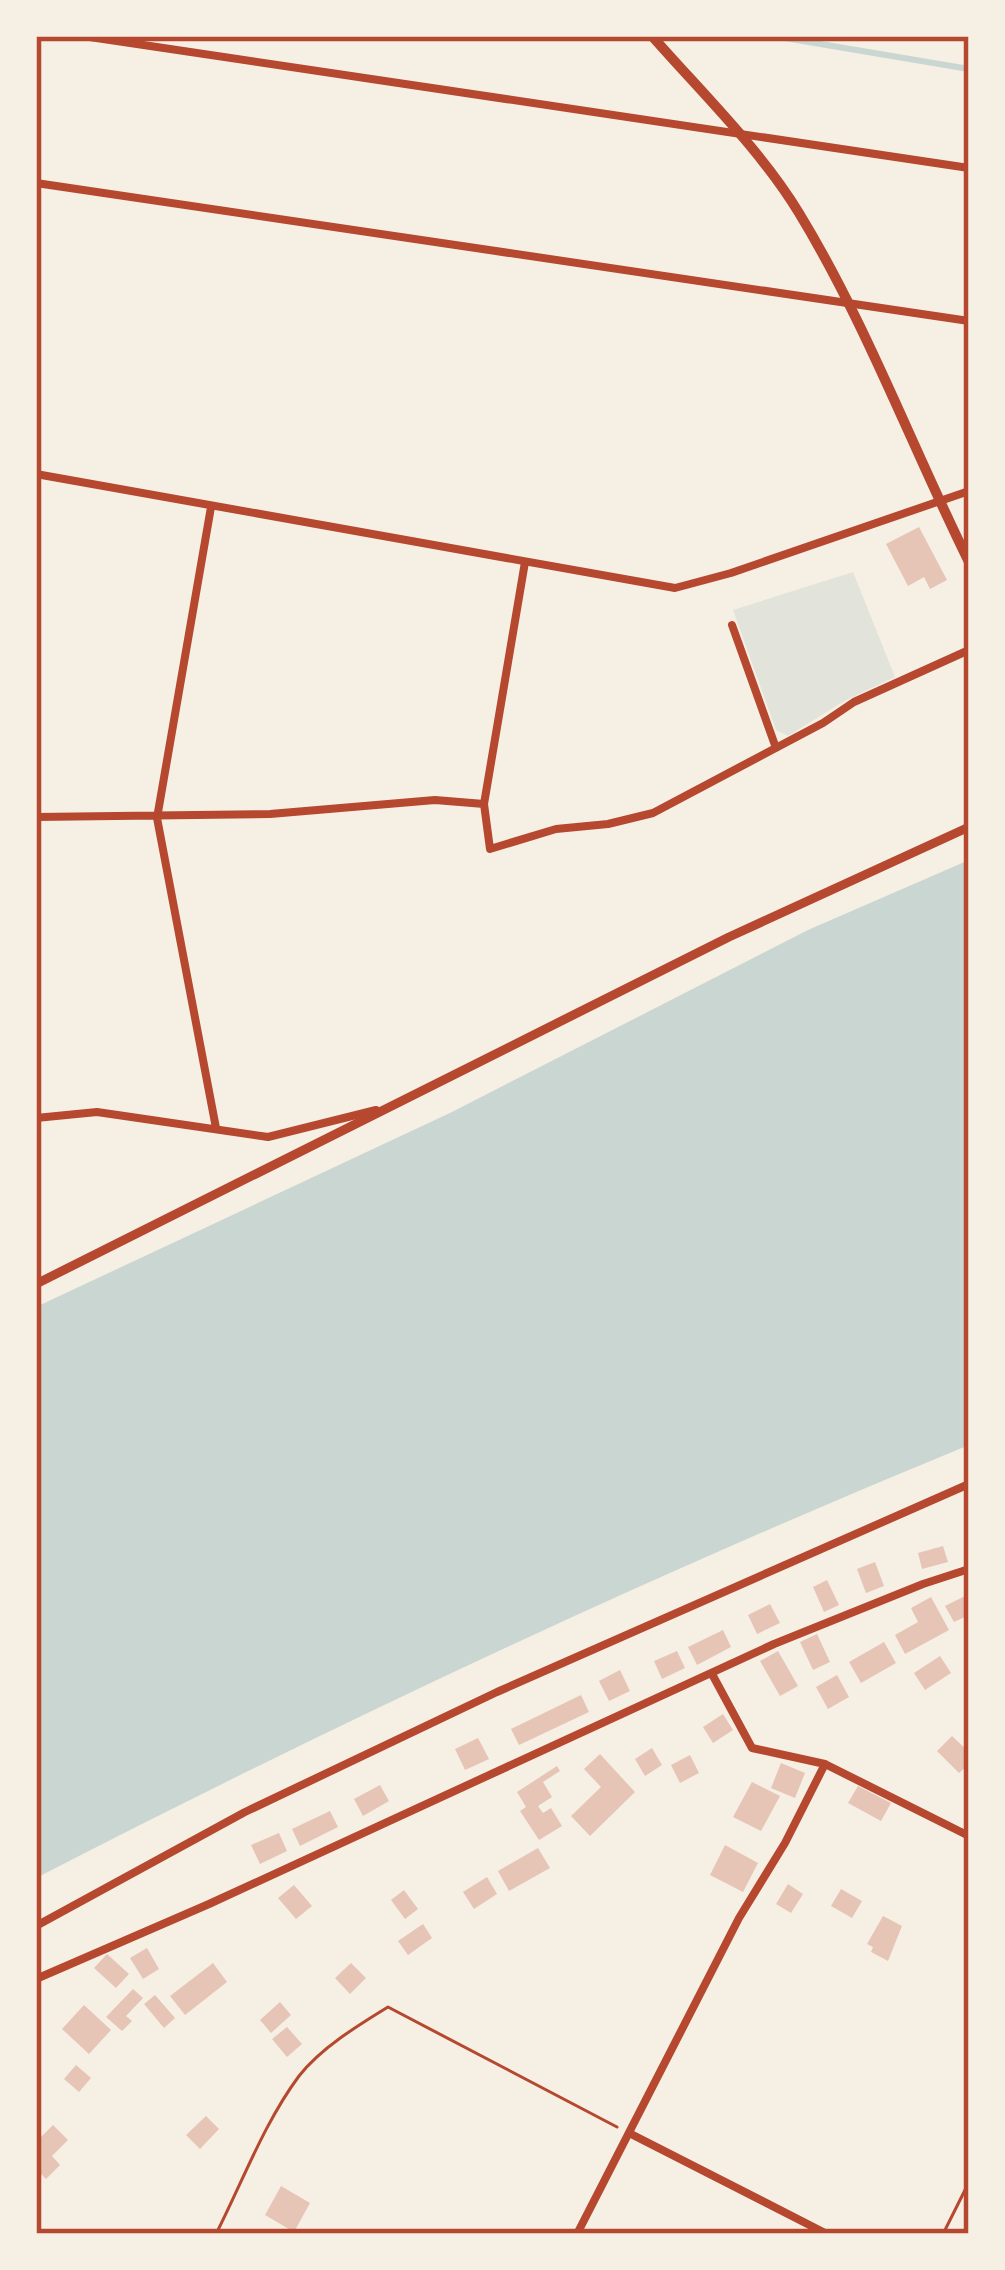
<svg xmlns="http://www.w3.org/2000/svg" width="1005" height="2270" viewBox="0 0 1005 2270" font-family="Cabin,sans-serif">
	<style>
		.green { fill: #e2e4dc }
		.water { fill: #c9d6d2 }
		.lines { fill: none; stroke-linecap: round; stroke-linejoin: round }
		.stream { stroke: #c9d6d2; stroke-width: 6 }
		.building { fill: #e6c5b7 }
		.path { stroke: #b5482f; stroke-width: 3 }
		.minor { stroke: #b5482f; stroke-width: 8 }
		.tertiary { stroke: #b5482f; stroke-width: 9 }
		.secondary { stroke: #b5482f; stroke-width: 10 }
		.neatline { fill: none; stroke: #b5482f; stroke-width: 4.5 }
	</style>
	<rect width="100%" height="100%" fill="#f6efe4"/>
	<path class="green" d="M853 572 895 677 846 700 788 736 776 730 733 610Z"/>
	<path class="water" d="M969 860V1445C652 1575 341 1721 36 1878V1307L452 1112 808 930Z"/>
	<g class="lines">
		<path class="stream" d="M773 36 969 69"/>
	</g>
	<path class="building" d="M919 527 947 580 930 589 924 577 908 586 886 544Z
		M943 1546 948 1562 922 1569 918 1553Z
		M875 1562 884 1586 866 1593 857 1569Z
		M827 1580 839 1605 824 1612 813 1587Z
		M969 1594V1615L954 1622 945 1606Z
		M931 1597 949 1630 905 1654 895 1635 918 1622 911 1608Z
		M770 1604 780 1623 757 1634 748 1615Z
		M723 1630 731 1647 697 1665 688 1647Z
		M817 1634 830 1662 813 1670 800 1642Z
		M884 1642 896 1663 861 1683 849 1662Z
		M677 1651 685 1668 662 1679 654 1661Z
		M778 1651 798 1686 780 1696 760 1661Z
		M940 1656 951 1673 925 1690 914 1673Z
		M620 1670 630 1691 609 1701 599 1681Z
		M837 1675 849 1697 828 1709 816 1687Z
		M581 1695 589 1712 519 1745 511 1729Z
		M723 1714 733 1730 713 1743 703 1727Z
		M952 1736 969 1752V1764L959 1773 937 1751Z
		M478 1738 489 1759 465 1770 455 1749Z
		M652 1748 662 1765 645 1776 635 1759Z
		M600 1754 635 1792 590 1836 571 1816 601 1787 584 1769Z
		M690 1755 699 1773 680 1783 671 1765Z
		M781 1763 805 1773 795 1798 771 1788Z
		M557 1766 560 1771 543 1782 552 1797 538 1806 543 1813 551 1808 562 1826 539 1840 520 1811 526 1807 517 1792Z
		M752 1782 780 1796 761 1831 733 1817Z
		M380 1785 389 1801 363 1816 354 1799Z
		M858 1786 891 1803 881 1821 848 1803Z
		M330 1811 338 1827 300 1846 292 1829Z
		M279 1833 287 1851 260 1864 251 1845Z
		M725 1845 758 1863 743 1892 710 1875Z
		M538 1848 550 1868 509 1891 498 1871Z
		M487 1877 497 1894 474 1909 463 1892Z
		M788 1884 803 1894 791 1913 776 1904Z
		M294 1885 312 1906 296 1919 278 1898Z
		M841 1889 862 1901 852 1918 831 1906Z
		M404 1890 418 1909 405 1919 391 1900Z
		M883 1916 902 1926 888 1961 871 1952 873 1947 867 1944Z
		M423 1924 432 1938 408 1955 398 1941Z
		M147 1948 159 1969 143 1979 130 1958Z
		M107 1954 129 1974 116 1988 94 1968Z
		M213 1963 227 1982 185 2015 170 1996Z
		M351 1963 366 1978 350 1994 335 1978Z
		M133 1989 143 1998 126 2016 132 2021 122 2031 106 2017Z
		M155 1995 175 2018 164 2028 144 2004Z
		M280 2002 291 2015 271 2033 260 2020Z
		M84 2005 111 2030 89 2054 62 2029Z
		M287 2027 302 2044 287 2057 272 2039Z
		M76 2065 91 2078 79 2092 64 2079Z
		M206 2116 219 2129 200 2149 186 2135Z
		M53 2125 68 2140 52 2156 60 2165 46 2179 36 2169 39 2146 36 2142Z
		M281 2186 310 2203 294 2232 265 2215Z"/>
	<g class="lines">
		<path class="path" d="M216 2234C242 2183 264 2123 299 2076 321 2048 357 2026 388 2007L617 2127
			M943 2234 969 2182"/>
		<path class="minor" d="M83 36 969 168
			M36 183 969 321
			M36 474 675 588 731 573 969 491
			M211 507 157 818 216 1128
			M525 562 484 804 490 849 556 829 608 824 653 813 823 723 854 702 969 650
			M732 625 776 748
			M36 817 270 814 435 800 484 804
			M36 1118 97 1112 268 1137 376 1110
			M712 1674 752 1748 825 1764
			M36 1926 245 1812 497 1692 969 1484
			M36 1979 209 1904 774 1644 923 1584 969 1569
			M629 2133 827 2234
			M577 2234 739 1918 785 1843 825 1764 969 1836"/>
		<path class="tertiary" d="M36 1284 729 937 969 827"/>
		<path class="secondary" d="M652 36C702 93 760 149 799 213 866 323 912 447 969 562"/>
	</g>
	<rect width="1005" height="2270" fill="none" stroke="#f6efe4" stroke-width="78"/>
	<rect x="39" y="39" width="927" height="2192" class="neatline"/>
</svg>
